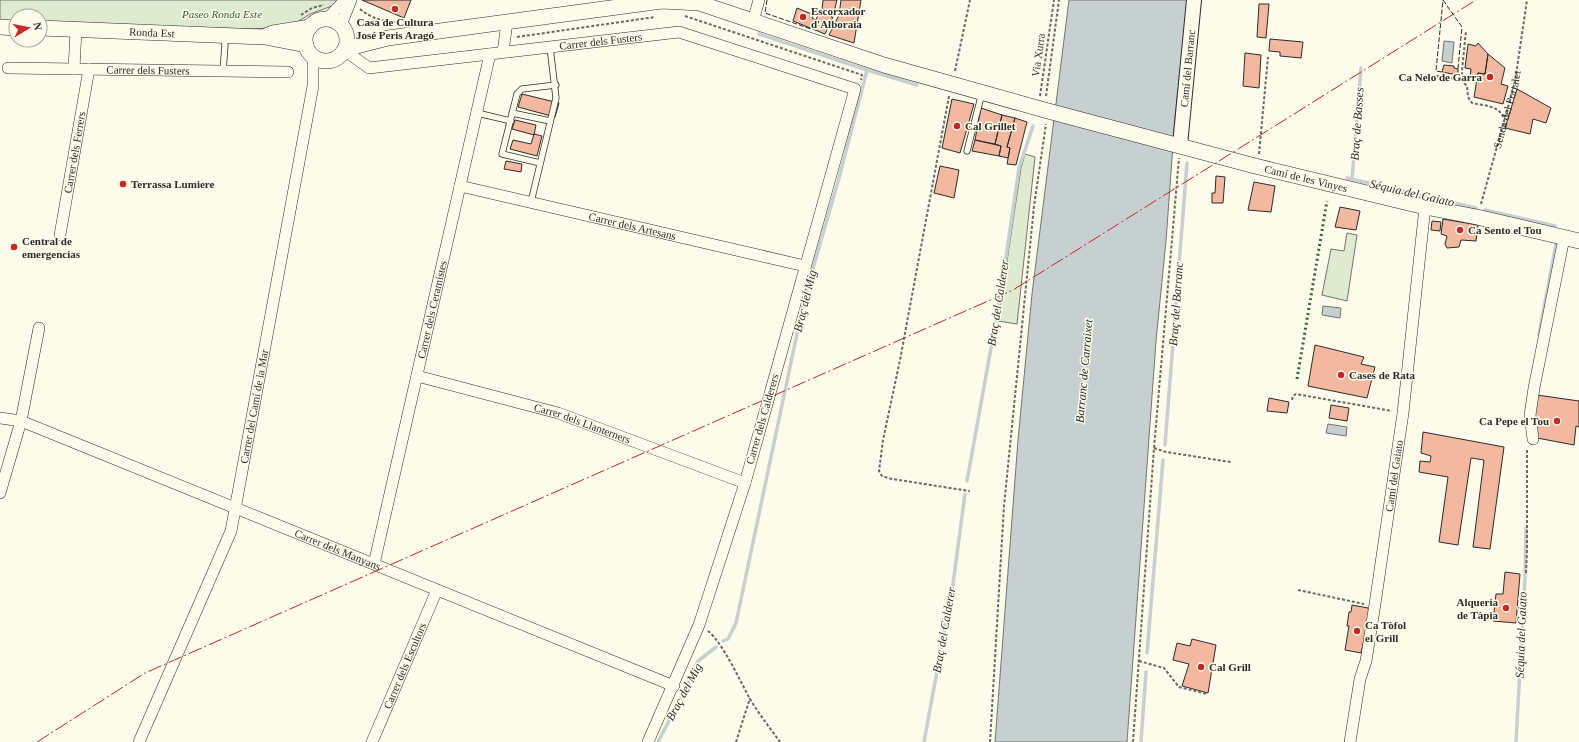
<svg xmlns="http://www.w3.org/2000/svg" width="1579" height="742" viewBox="0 0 1579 742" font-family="'Times New Roman',serif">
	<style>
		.green { fill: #deebd1; stroke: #74746e }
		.water { fill: #c7d0d0; stroke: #74746e }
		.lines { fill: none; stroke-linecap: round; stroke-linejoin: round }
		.stream { stroke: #c7d0d0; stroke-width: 3.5 }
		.building { fill: #f2b8a0; stroke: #2b2b2b }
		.service-casing { stroke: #2b2b2b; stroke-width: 7 }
		.minor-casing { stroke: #2b2b2b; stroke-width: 12 }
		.tertiary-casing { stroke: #2b2b2b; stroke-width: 16 }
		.secondary-casing { stroke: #2b2b2b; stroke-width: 16 }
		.path { stroke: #6a6964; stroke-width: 2; stroke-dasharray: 3 2; stroke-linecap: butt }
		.service { stroke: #fdfbea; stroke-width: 5.5 }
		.minor { stroke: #fdfbea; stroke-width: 11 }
		.tertiary { stroke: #fdfbea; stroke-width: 14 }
		.secondary { stroke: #fdfbea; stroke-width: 15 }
		.hedge { stroke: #34623c; stroke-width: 3; stroke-dasharray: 2 3; stroke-linecap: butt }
		.fence { stroke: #2b2b2b; stroke-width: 1; stroke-dasharray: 5 2; stroke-linecap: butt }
		.power { stroke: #c62828; stroke-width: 1; stroke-dasharray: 14 3 2 3; stroke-linecap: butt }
		.poi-dot { fill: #c62828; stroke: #fdfbea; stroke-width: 1.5 }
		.labels { text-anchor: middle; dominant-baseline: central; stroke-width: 3; stroke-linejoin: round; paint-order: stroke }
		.poi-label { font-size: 11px; font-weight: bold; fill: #2b2b2b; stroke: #fdfbea; text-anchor: start }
		.park-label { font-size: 11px; font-style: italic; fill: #34623c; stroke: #fdfbea }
		.street-label { font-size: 11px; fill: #2b2b2b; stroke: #fdfbea }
		.water-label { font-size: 12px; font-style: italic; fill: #2b2b2b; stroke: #fdfbea }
	</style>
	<rect width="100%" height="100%" fill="#fdfbea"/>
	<path class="green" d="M0 0H341L332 6 310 14 291 26 273 28 250 29 40 23V16H16V23L0 22Z
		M1025 154 1035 157 1017 324 998 321 1021 168Z
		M1347 233 1357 235 1347 301 1322 295 1331 249 1344 251Z"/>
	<path class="water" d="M1069 0H1188L1175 117 1166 241 1156 341 1127 742H995L1018 440 1032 294Z
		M1444 41 1454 42 1452 63 1442 61Z
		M1323 306 1341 308 1340 318 1322 315Z
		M1328 424 1347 427 1346 436 1326 433Z"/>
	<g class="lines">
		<path class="stream" d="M867 70 917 85
			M1347 178 1476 208
			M1352 180 1361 68
			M1485 210 1555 226
			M1539 334 1556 244
			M1165 445 1187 163
			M967 481 1000 298 1019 168 1033 126
			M723 641 728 639 736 623 805 296 839 178 867 70 759 34
			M1147 653 1163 460
			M658 742 688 684 698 661 716 647
			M924 742 953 584 965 494
			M1141 742 1146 672
			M1516 742 1525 576 1526 528"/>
	</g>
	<path class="building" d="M362 0H411L404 18Z
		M823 0H837L834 12 832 11 831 17H833L825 34 793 21 797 8 814 15 812 18 816 20 819 12 823 13 824 10H822Z
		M841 0H861L854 43 829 35 839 15Z
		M1259 4H1269L1266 38 1257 37Z
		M1270 39 1303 42 1301 58 1280 56V52L1269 51Z
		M1478 43 1488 54 1485 74 1478 73 1477 80 1470 78 1471 69 1465 68 1468 44 1476 46Z
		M1245 53 1261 55 1259 88 1243 86Z
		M1488 54 1505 68 1501 84 1508 86 1503 104 1474 97 1478 73 1485 74Z
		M1444 65 1454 66V68L1458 69V75L1442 72Z
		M1517 89 1551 108 1546 123 1533 119 1530 134 1505 128Z
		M522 94 559 103 555 117 518 107Z
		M952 99 974 104 960 153 942 148Z
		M981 108 1002 115 995 144 975 140Z
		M1002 115 1015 118 1007 147 1010 148 1008 158 999 156 1001 146 995 144Z
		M1015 118 1027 122 1016 165 1007 164 1010 148 1007 147Z
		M515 120 536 125 534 135 512 129Z
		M534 134 542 136 537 156 510 149 513 140 531 144Z
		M975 140 1001 146 999 156 972 151Z
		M506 161 522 164 521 172 504 169Z
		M940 166 959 170 954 198 934 193Z
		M1216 176 1225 177 1223 203H1212V193H1215Z
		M1254 182 1275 186 1271 212 1248 210Z
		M1340 207 1360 211 1356 230 1335 227Z
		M1443 219 1478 225 1476 241 1461 240 1459 247 1447 248 1445 244 1447 236 1441 234Z
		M1432 221 1441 222 1440 231 1431 230Z
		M1315 345 1364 357 1361 364 1375 367 1367 398 1308 386Z
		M1537 395 1579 401V427L1576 426 1574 445 1537 438 1534 416Z
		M1269 398 1289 402 1287 413 1267 411Z
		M1331 405 1349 408 1347 421 1329 418Z
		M1423 432 1504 447 1490 549 1473 547 1484 460 1471 458 1458 545 1439 542 1448 477 1419 472 1420 461 1430 462 1431 456 1421 453Z
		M1505 572 1520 574 1516 623 1493 621 1496 594H1503Z
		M1352 605 1368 608 1370 613 1361 653 1345 650 1349 626H1347L1349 612H1351Z
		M1192 639 1216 645 1208 693 1182 686 1189 664 1173 660 1177 643 1190 646Z"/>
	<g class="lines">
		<g class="service-casing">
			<path id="service" d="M223 71 225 45 223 35
				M477 113 511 121
				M512 113 550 121
				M967 151 982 93
				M540 163 502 154 517 94 522 89 556 85
				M531 202 556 98 550 47"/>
		</g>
		<g class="minor-casing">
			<g id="minor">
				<path d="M327 19 345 0"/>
				<path d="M753 21 759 0"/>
				<path d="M341 25 351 0"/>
				<path id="s2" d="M344 50 369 68 679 32 855 89 745 483 699 625 648 742"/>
				<path d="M503 52 507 22"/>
				<path id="s3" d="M8 68 288 72"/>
				<path d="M74 69 76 30"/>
				<path id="s4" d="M460 186 805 266"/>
				<path id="s5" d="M60 235 89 69"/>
				<path id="s6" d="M417 376 558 413 745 483"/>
				<path id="s7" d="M0 418 21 421 674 686"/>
				<path d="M1533 439 1530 415 1534 388 1564 238"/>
				<path d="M0 493 21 421 39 328"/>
				<path id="s8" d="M374 564 490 54"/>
				<path id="s9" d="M139 742 231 531 313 86V55"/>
				<path id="s10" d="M372 742 437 590"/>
				<path id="s11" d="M1350 742 1360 679 1366 661 1375 604 1403 413 1425 207"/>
			</g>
		</g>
		<g class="tertiary-casing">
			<g id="tertiary">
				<path id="s12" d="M1180 145 1194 0"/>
			</g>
		</g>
		<g class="secondary-casing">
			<g id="secondary">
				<circle cx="326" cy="40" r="21"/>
				<path d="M0 27 16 28"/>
				<path id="s13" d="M40 28 265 37 306 45"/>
				<path d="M268 35 273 33 310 27"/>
				<path id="s14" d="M345 49 388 38 662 1 699 3 884 65 1048 111 1255 166 1425 207 1477 217 1579 241"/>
			</g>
		</g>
		<g class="path">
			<path d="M360 9C371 18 381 21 396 22"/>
			<path d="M301 15 312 8 324 5"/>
			<path d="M685 16 862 75 861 80"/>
			<path d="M517 37 655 17"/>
			<path d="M955 71 970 0"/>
			<path d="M1436 76 1461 80 1467 86 1468 97 1472 103C1485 106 1498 105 1504 118"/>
			<path d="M1461 80 1466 31"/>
			<path d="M949 96 900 360 883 440 879 471 882 476 892 479 970 491"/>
			<path d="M1040 96 1054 0"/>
			<path d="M1046 96 1059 0"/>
			<path d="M1259 154 1268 57"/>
			<path id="s1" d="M1481 204 1515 82 1527 0"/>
			<path d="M1292 400 1293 396 1296 394 1392 411"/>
			<path d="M1154 448 1166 452 1231 462"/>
			<path d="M1526 573 1527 550V448"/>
			<path d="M1298 590 1364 604"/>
			<path d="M708 631C723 643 740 681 750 699 759 714 770 728 780 742"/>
			<path d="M1139 661 1164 668 1179 687 1207 694"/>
			<path d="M736 742 750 698"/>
			<path d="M990 742 1004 506 1034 206 1046 124"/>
			<path d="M1133 742 1154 448 1179 158"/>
		</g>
		<use href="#service" class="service"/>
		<use href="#minor" class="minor"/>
		<use href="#tertiary" class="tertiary"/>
		<use href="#secondary" class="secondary"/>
		<path class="hedge" d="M1297 379 1327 201"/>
		<path class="fence" d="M767 0 765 13 811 29
			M1443 0 1462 27 1458 69
			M1442 72 1436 71 1443 0"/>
		<path class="power" d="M37 742 145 673 1013 290 1476 0"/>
	</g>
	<g class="poi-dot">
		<circle cx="395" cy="9" r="4"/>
		<circle cx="803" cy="17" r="4"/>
		<circle cx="1490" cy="77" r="4"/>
		<circle cx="957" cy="126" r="4"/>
		<circle cx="123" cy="184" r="4"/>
		<circle cx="1460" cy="230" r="4"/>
		<circle cx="14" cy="247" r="4"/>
		<circle cx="1341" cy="375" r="4"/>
		<circle cx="1557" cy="421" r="4"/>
		<circle cx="1506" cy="608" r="4"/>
		<circle cx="1357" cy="631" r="4"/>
		<circle cx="1201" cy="667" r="4"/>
	</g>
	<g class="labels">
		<g class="poi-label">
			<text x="811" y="11">Escorxador<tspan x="811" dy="13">d'Alboraia</tspan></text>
			<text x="395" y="22" text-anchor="middle">Casa de Cultura<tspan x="395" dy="13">José Peris Aragó</tspan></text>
			<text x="1482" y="77" text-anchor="end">Ca Nelo de Garra</text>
			<text x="965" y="126">Cal Grillet</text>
			<text x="131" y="184">Terrassa Lumiere</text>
			<text x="1468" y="230">Ca Sento el Tou</text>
			<text x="22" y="241">Central de<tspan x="22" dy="13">emergencias</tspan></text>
			<text x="1349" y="375">Cases de Rata</text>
			<text x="1549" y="421" text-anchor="end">Ca Pepe el Tou</text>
			<text x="1498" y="602" text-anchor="end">Alqueria<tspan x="1498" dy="13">de Tàpia</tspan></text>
			<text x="1365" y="625">Ca Tòfol<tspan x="1365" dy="13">el Grill</tspan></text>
			<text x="1209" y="667">Cal Grill</text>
		</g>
		<g class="park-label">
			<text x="222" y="14">Paseo Ronda Este</text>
		</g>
		<g class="street-label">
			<text stroke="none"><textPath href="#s13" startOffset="112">Ronda Est</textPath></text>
			<text stroke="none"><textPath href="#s2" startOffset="264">Carrer dels Fusters</textPath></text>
			<text transform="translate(1038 55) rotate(-82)">Via Xurra</text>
			<text stroke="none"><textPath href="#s12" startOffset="77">Camí del Barranc</textPath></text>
			<text stroke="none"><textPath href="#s3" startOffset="140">Carrer dels Fusters</textPath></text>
			<text stroke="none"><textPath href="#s1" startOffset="98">Senda del Portalet</textPath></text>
			<text stroke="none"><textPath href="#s5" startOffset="84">Carrer dels Ferrers</textPath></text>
			<text stroke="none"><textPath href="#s14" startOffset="990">Camí de les Vinyes</textPath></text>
			<text stroke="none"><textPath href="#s4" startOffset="177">Carrer dels Artesans</textPath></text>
			<text stroke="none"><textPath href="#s8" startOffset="261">Carrer dels Ceramistes</textPath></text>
			<text stroke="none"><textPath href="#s9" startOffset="357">Carrer del Camí de la Mar</textPath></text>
			<text transform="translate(762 419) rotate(-74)">Carrer dels Calderers</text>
			<text stroke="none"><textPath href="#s6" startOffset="172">Carrer dels Llanterners</textPath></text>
			<text stroke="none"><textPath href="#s11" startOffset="270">Camí del Gaiato</textPath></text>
			<text stroke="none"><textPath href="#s7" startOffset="363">Carrer dels Manyans</textPath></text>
			<text stroke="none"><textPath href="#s10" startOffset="83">Carrer dels Escultors</textPath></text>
		</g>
		<g class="water-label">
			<text transform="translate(1357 124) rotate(-86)">Braç de Basses</text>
			<text transform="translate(1412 193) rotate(13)">Séquia del Gaiato</text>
			<text transform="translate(805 301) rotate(-76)">Braç del Mig</text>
			<text transform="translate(998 303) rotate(-81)">Braç del Calderer</text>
			<text transform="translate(1176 304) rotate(-86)">Braç del Barranc</text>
			<text transform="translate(1084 371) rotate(-85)">Barranc de Carraixet</text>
			<text transform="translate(944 630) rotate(-80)">Braç del Calderer</text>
			<text transform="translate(1521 635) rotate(-88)">Séquia del Gaiato</text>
			<text transform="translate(684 692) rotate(-62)">Braç del Mig</text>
		</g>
	</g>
	<g transform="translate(28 28) rotate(80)"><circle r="19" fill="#fdfbea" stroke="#a9a89e"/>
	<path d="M0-3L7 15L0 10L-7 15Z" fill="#c62828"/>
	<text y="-6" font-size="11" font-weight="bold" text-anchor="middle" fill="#2b2b2b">N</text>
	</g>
</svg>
